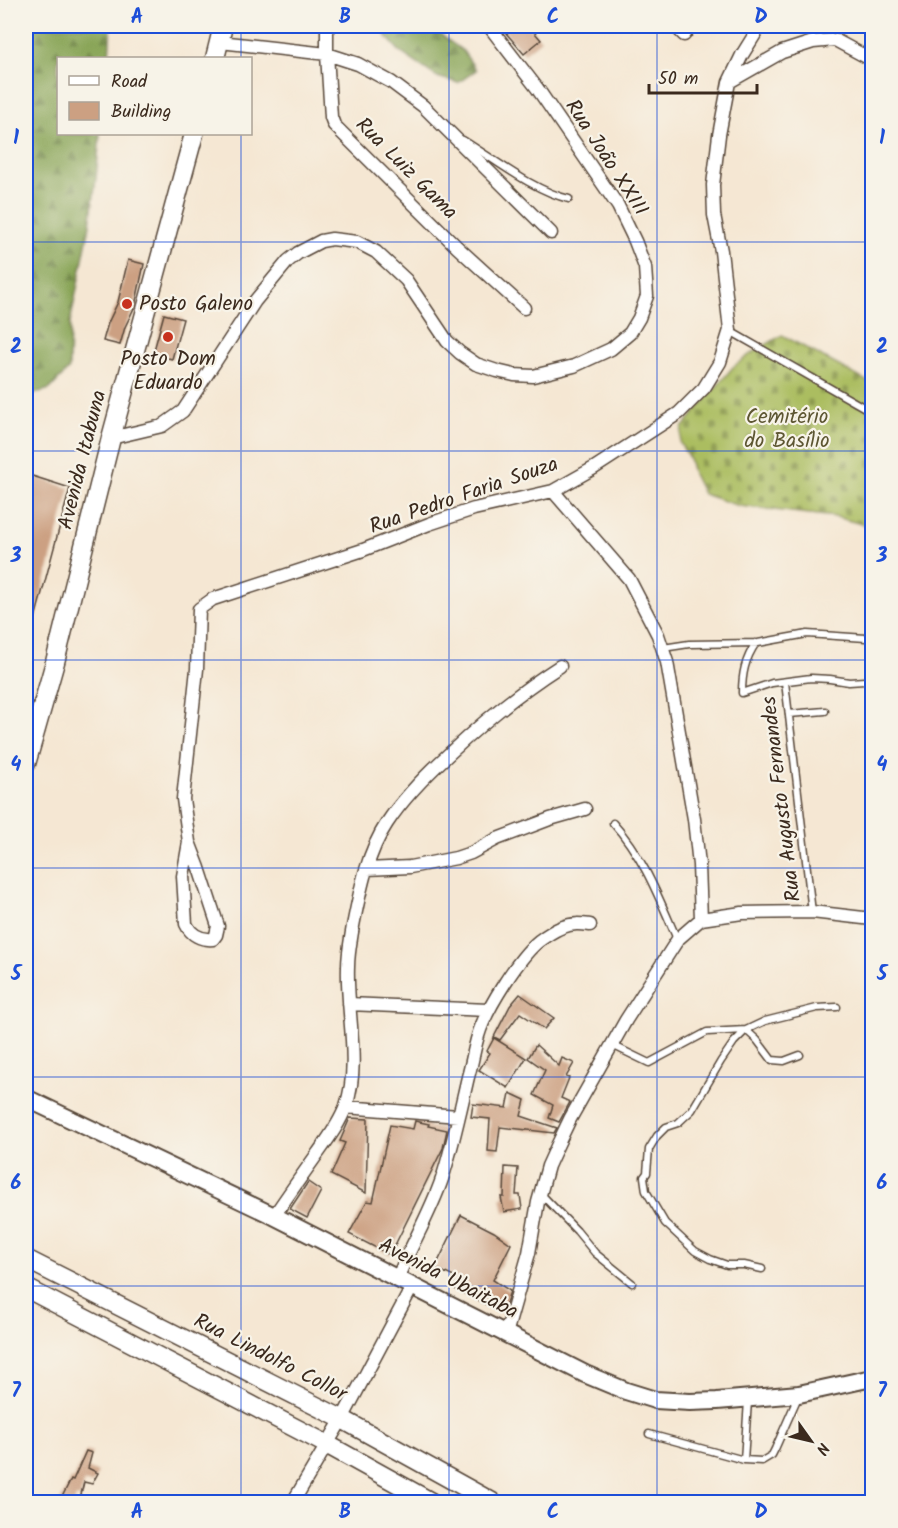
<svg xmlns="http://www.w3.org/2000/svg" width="898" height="1528" viewBox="0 0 898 1528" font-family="Kalam,sans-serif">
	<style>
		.forest { fill: url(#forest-firs); stroke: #62673a; stroke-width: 1.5 }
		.cemetery { fill: url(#cemetery-stones); stroke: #73743f; stroke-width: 1.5 }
		.building { fill: #cca082 }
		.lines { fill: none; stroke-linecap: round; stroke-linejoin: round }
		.lane-casing { stroke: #574639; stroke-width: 9 }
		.street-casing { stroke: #574639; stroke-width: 15 }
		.secondary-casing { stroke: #574639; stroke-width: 20 }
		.primary-casing { stroke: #574639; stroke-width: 21 }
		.lane { stroke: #fff; stroke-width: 6 }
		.street { stroke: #fff; stroke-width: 12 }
		.secondary { stroke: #fff; stroke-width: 16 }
		.primary { stroke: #fff; stroke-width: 18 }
		.grid { fill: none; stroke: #1d4ed8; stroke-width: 1.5; stroke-opacity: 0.55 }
		.poi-dot { fill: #c8321e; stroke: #f7f3e8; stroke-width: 2 }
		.labels { text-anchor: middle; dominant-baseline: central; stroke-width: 4.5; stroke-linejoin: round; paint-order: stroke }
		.street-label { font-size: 21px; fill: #3b2a1e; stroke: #f7f3e8 }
		.poi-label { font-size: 21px; fill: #3b2a1e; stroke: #f7f3e8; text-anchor: start }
		.park-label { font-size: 21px; fill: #5d5632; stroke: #f7f3e8 }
		.neatline { fill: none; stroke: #1d4ed8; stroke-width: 2 }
		.grid-label { font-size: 20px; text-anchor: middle; font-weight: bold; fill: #1d4ed8 }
	</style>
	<defs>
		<pattern id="forest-firs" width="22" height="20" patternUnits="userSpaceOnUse" patternTransform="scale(1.5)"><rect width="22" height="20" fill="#88a456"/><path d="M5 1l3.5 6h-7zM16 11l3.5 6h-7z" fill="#708647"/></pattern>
		<pattern id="cemetery-stones" width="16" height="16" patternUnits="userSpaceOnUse" patternTransform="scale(1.5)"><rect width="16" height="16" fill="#abbd60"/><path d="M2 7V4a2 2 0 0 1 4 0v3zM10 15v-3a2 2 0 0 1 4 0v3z" fill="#8c9a4f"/></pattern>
	</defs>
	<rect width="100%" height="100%" fill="#f7f3e8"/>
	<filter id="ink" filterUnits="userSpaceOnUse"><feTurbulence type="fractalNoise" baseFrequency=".0167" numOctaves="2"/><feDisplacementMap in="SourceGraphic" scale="12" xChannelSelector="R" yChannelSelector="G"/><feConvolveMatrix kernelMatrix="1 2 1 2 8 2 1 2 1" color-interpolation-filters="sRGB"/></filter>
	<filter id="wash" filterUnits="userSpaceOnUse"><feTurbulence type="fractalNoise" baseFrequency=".008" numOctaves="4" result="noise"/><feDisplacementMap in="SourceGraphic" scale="24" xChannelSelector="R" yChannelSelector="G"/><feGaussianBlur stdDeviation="1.35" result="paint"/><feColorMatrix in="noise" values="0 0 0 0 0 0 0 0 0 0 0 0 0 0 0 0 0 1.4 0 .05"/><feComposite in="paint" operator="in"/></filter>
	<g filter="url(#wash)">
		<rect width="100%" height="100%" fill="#f5e7d3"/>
		<path class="forest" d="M26 26H111L109 58H58V134H100L96 179 90 225 70 323 69 369 50 389 26 396Z
			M382 26H432L445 38 463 51 476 70 458 83 437 77 400 52 385 35Z"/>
		<path class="cemetery" d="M782 335 872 384V527L836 517 739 506 703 494 693 474 689 458 680 443 682 428 733 367 749 355Z"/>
		<g id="blocks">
			<path class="building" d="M500 26H529L541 40 524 54Z
				M128 260 144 264 135 306 125 327 120 345 103 341 108 323 118 302Z
				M164 314 183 319 172 359 153 354Z
				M26 474 70 488 29 641H26Z
				M520 994 554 1018 544 1029 520 1013 500 1040 494 1037 510 1006Z
				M494 1038 526 1058 508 1088 479 1070 490 1053 487 1051Z
				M536 1045 559 1066 562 1058 574 1063 566 1077 569 1078 561 1098 570 1102 559 1122 549 1118 553 1105 534 1095 545 1070 528 1058Z
				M510 1093 525 1100 521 1116 557 1128 554 1133 500 1127 497 1152 488 1151 490 1119 471 1117 473 1104 507 1108Z
				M350 1118 368 1119 366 1193 331 1175 345 1143 340 1141Z
				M415 1121 429 1124 428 1126 447 1130 443 1148 390 1255 349 1234 367 1201 373 1202 390 1125 413 1129Z
				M505 1167 518 1168 516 1195H520L522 1209 504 1212 501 1197H504Z
				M308 1182 321 1191 307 1218 290 1209Z
				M461 1215 494 1232 511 1244 493 1280 510 1291 503 1313 451 1287 456 1278 435 1268Z
				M86 1451 92 1453 88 1468 98 1473 92 1484 84 1482 80 1498 76 1497 74 1503H59L71 1479 73 1480Z"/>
		</g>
	</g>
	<g filter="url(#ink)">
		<use href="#blocks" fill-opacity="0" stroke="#574639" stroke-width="1.5"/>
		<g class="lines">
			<g class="lane-casing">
				<path id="lane" d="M463 140C494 159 534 191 569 199
					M730 331 872 412
					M756 643C745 659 742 674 742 693L772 683 811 678 830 679 849 682 864 681
					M663 648 689 644 758 643 807 634 866 638
					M785 682 812 912
					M789 714 825 711
					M613 823C643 856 659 898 677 939
					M612 1045 649 1063 707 1032 746 1030 757 1040 772 1060 784 1061 800 1055
					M541 1194 577 1231 595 1253 632 1283
					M762 1269 744 1265H727L710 1259 695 1251 665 1223 646 1191 644 1177 647 1173 649 1149 657 1136 666 1127 678 1123 692 1110 721 1061 734 1042 746 1030 765 1021 817 1008 837 1007
					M649 1434 744 1460 762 1461 772 1455 775 1449 798 1397
					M744 1460 748 1401"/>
			</g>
			<g class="street-casing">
				<path id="street" d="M327 26V54L331 117 334 125 457 247 524 308
					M675 26 684 35 691 26
					M220 42 327 54 358 64 378 75 391 82 423 106 551 233
					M729 82 782 52 813 42 835 40 872 60
					M111 438 162 426 183 411 255 301 288 261 298 253 321 241 332 239 357 242 376 252 406 280 447 341 460 353 476 364 497 371 514 375 533 376 574 366 611 349 630 333 639 318 647 296 645 267 635 241 618 206 537 88 489 26
					M189 842 183 876 186 924C191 935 201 940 213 939L216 935 218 926 199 868 189 842 183 799 197 669 199 609 213 599 363 550 429 524 474 509 553 491 594 468 679 413 704 388 720 362 730 330 721 251 714 215 713 185 719 135 729 82 742 55 760 26
					M367 869 410 867 456 858 471 853 497 839 550 819 585 809
					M701 919 742 913 812 912 872 919
					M349 1004 488 1010
					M346 1107 458 1116
					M274 1216C288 1195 303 1174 318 1153 328 1139 340 1123 346 1106 361 1063 346 1011 348 967 348 953 351 939 353 926 360 891 367 853 387 823 404 797 427 774 450 753 484 721 521 691 560 666
					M397 1279C411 1245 430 1214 442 1179 453 1145 460 1111 468 1077 472 1063 474 1049 478 1036 485 1011 521 952 543 938 549 934 556 929 563 927 572 923 581 924 590 925
					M506 1334 529 1253 538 1202 548 1166 558 1144 570 1119 626 1020 678 939 701 919 699 865 694 819 667 662 658 635 629 579 553 491
					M293 1502 342 1419 412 1287"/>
			</g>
			<g class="secondary-casing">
				<path id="secondary" d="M26 1098 274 1216 585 1374 626 1391 655 1400 690 1402 717 1401 799 1394 872 1378"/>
			</g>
			<g class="primary-casing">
				<path id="primary" d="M215 58 223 26
					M26 764 55 662 111 438 194 134
					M26 1259 342 1419 492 1502
					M26 1288 328 1445 431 1502"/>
			</g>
			<use href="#lane" class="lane"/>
			<use href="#street" class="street"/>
			<use href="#secondary" class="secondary"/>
			<use href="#primary" class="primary"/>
		</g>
	</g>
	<path class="grid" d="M241 26V58M449 26V1502M657 26V1502M241 134V1502M26 242H872M26 451H872M26 660H872M26 868H872M26 1077H872M26 1286H872"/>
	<g class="poi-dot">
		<circle cx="127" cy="304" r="6"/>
		<circle cx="168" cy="337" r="6"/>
	</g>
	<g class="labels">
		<g class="street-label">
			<text transform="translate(606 158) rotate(57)">Rua João XXIII</text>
			<text transform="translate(406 169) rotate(45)">Rua Luiz Gama</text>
			<text transform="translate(83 460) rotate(-76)">Avenida Itabuna</text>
			<text transform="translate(464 496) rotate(-19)">Rua Pedro Faria Souza</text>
			<text transform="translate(782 799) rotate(-97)">Rua Augusto Fernandes</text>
			<text transform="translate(448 1279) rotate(27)">Avenida Ubaitaba</text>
			<text transform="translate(270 1358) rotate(27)">Rua Lindolfo Collor</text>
		</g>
		<g class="poi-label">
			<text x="139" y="304">Posto Galeno</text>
			<text x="168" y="359" text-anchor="middle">Posto Dom<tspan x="168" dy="24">Eduardo</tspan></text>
		</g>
		<g class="park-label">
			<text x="787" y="417">Cemitério<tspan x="787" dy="24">do Basílio</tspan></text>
		</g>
	</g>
	<rect width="898" height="1528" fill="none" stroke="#f7f3e8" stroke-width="66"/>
	<rect x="57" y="57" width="195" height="78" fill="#f7f3e8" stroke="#aca397" stroke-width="1.5"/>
	<rect x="69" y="76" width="30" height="9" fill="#ffffff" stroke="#aca397" stroke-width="1.5"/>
	<text x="111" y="87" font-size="18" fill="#3b2a1e">Road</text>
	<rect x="69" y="102" width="30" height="18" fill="#cca082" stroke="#aca397" stroke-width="1.5"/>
	<text x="111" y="117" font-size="18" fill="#3b2a1e">Building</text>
	<g transform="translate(811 1441) rotate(124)" stroke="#f7f3e8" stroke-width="4.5" paint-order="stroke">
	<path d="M0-4.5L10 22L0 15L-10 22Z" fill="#3b2a1e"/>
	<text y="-9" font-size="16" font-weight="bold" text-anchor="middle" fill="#3b2a1e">N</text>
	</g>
	<path d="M649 84v9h108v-9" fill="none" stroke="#3b2a1e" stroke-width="3"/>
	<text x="658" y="84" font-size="18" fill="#3b2a1e" stroke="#f7f3e8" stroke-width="4.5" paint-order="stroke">50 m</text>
	<rect x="33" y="33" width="832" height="1462" class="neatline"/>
	<g class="grid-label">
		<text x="137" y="23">A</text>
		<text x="345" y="23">B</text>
		<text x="553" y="23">C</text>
		<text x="761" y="23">D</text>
		<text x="16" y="144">1</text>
		<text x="882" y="144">1</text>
		<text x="16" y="353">2</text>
		<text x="882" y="353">2</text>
		<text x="16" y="562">3</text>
		<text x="882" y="562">3</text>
		<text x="16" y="771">4</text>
		<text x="882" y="771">4</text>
		<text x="16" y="980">5</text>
		<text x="882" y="980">5</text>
		<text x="16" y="1189">6</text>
		<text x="882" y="1189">6</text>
		<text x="16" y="1397">7</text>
		<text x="882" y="1397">7</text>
		<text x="137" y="1518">A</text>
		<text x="345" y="1518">B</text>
		<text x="553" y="1518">C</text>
		<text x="761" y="1518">D</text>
	</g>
</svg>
